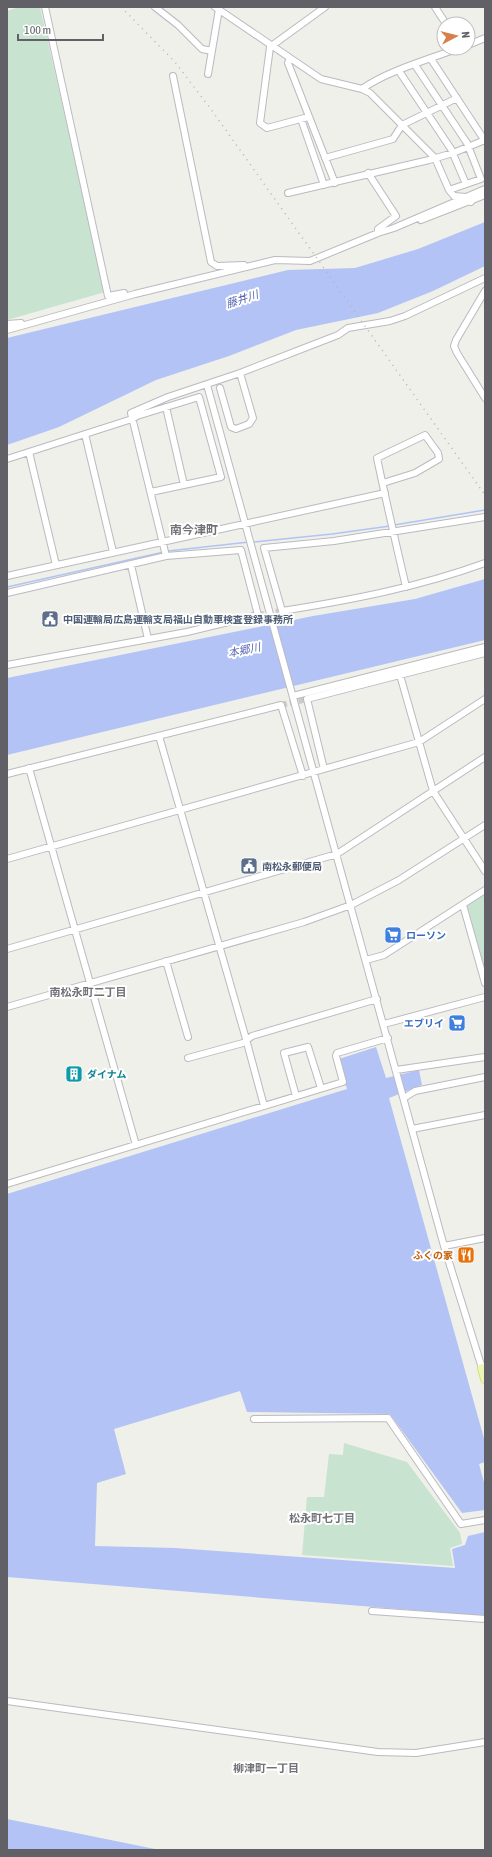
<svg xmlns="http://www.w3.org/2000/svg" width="492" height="1857" viewBox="0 0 492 1857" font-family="'Asap Condensed','Noto Sans JP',sans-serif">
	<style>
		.green { fill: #c9e3d1 }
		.water { fill: #b3c3f5 }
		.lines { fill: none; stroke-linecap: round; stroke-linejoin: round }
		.stream { stroke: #b3c3f5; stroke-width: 1.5 }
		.minor-tunnel { stroke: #cbccc8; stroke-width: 6; stroke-dasharray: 6 3; stroke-linecap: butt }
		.minor-casing { stroke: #babac0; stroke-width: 8 }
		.major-casing { stroke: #dbe071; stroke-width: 10 }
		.minor { stroke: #fff; stroke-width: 6 }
		.major { stroke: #ebf5b8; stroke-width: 8 }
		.rail { stroke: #b4b4b5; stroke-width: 1.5; stroke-dasharray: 1 5; stroke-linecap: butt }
		.labels { text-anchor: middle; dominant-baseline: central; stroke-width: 4; stroke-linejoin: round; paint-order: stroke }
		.service-label { font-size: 10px; font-weight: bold; fill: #4e5e75; stroke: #fff; text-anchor: start }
		.shop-label { font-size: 10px; font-weight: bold; fill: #366cbe; stroke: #fff; text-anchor: start }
		.culture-label { font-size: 10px; font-weight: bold; fill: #0d838f; stroke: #fff; text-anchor: start }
		.food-label { font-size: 10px; font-weight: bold; fill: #c56008; stroke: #fff; text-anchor: end }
		.water-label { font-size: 11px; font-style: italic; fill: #5867b6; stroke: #fff }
		.neighbourhood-label { font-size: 11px; font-weight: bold; fill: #717278; stroke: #fff }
		.quarter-label { font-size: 12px; font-weight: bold; fill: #717278; stroke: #fff }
	</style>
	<rect width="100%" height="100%" fill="#eff0e9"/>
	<path class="green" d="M19 7H40L105 292 7 320V11Z
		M485 893V974L467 905Z
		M344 1443 407 1462 460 1533 462 1544 450 1548 453 1566 302 1555 307 1497H324L329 1454 343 1455Z"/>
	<path class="water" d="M485 222V266L433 291 378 313 296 330 229 356 156 380 59 427 7 445V338L288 270 355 268 418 249Z
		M485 579V640L7 755V678L313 616 415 599Z
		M376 1047 386 1078 419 1070 422 1085 389 1098 485 1442V1462L479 1464 485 1486V1510L462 1513 390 1414 247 1412 240 1391 114 1429 126 1474 97 1483 95 1546 175 1548 455 1568 452 1549 465 1545 468 1536 485 1532V1616L7 1577V1194L347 1089 339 1059Z
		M7 1819 160 1850H7Z"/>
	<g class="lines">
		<path class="stream" d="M394 525 485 510
			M253 542 332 534 390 526
			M168 551 249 542
			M7 587 164 552"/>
		<path class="minor-tunnel" d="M258 615 282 611
			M281 705 307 699"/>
		<g class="minor-casing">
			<path id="minor" d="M45 7 108 296 124 293
				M155 7 178 25 202 49 212 51
				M215 7 321 79 362 89 370 93 435 158 449 190 454 196 466 197 471 202
				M435 7 446 24
				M468 45 485 38
				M290 58 288 63 335 183
				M431 59 485 141
				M415 65 467 143 481 179 449 190
				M399 71 451 149 466 184
				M208 74 219 9 217 8
				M173 76 211 262 217 266 244 265
				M362 89C387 71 430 59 459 48
				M308 117 267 128 260 123 270 47 325 7
				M301 119 324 185
				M325 158 393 139 402 125 457 98
				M368 173 396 216 378 229V233
				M288 193 429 160 453 153 485 140
				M421 220 485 195
				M485 291 456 340 454 346 457 353 485 398
				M7 324 21 323
				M7 330 135 294 275 260 310 261 378 233 394 228 485 189
				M207 385 444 1246 482 1368
				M220 388 231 427 236 429 249 424 253 418 240 373
				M166 407 184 485
				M85 434 113 552
				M29 452 56 565
				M7 459 132 419 137 416 199 397 221 477 151 492
				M383 483 415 473 439 459 438 453 425 435 377 458C386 501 396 544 406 587
				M485 517 334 541 264 548 282 611C351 600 419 587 485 563
				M166 556 131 413 168 397 240 373 338 335 348 328 390 321 405 316 485 278
				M131 565 148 639
				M7 576 385 493
				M7 593 166 556 241 550 258 615 187 632 7 665
				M400 675 433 791 485 871
				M293 696 485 647
				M159 736 246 1039 264 1106
				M29 768 136 1145
				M324 769 307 699 485 653
				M7 774 281 705 303 776
				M7 859 419 742 485 699
				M463 905 485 983
				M7 949 337 854 485 757
				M366 960 384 955 485 890
				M166 961 188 1037
				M7 1007 304 922 351 905 399 880 485 825
				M384 1024 485 997
				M188 1058 243 1043 252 1036 377 999
				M396 1070 485 1057
				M296 1096 284 1053 308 1047 321 1088
				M404 1098 415 1091 485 1077
				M412 1129 485 1115
				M7 1184 343 1082 336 1056 337 1053 388 1038
				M444 1246 485 1238
				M254 1419 388 1418 461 1524 485 1520
				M372 1611 485 1619
				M7 1701 378 1752 416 1753 485 1742"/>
		</g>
		<g class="major-casing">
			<path id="major" d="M482 1368 485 1379"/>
		</g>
		<use href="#minor" class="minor"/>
		<use href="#major" class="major"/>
		<path class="rail" d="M121 7 175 62 213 112 485 495"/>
	</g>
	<defs>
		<g id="civic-square" transform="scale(0.9)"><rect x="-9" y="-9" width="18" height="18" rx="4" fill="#5c6f8a" stroke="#fff"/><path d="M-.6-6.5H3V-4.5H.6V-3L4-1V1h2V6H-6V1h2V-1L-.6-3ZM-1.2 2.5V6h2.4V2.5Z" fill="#fff"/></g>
		<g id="supermarket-square" transform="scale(0.9)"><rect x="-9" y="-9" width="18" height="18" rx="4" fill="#3f7fe0" stroke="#fff"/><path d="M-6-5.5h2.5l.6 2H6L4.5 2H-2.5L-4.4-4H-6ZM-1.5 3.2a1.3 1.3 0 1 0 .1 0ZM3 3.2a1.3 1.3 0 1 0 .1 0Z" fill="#fff"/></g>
		<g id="building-square" transform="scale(0.9)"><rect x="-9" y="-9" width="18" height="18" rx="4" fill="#0f9aa8" stroke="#fff"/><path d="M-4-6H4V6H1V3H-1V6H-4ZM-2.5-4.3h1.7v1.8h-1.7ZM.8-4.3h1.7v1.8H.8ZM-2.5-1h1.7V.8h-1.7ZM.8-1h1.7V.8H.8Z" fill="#fff"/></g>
		<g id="restaurant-square" transform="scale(0.9)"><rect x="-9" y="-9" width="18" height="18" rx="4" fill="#e8710a" stroke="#fff"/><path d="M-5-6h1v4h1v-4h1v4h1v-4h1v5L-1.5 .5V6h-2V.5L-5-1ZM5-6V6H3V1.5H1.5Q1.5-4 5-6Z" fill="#fff"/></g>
	</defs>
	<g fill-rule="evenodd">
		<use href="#civic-square" x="50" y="619"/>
		<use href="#civic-square" x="249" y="866"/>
		<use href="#supermarket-square" x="393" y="935"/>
		<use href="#supermarket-square" x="457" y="1023"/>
		<use href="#building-square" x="74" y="1074"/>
		<use href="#restaurant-square" x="466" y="1255"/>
	</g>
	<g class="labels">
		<g class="service-label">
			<text x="63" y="619">中国運輸局広島運輸支局福山自動車検査登録事務所</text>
			<text x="262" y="866">南松永郵便局</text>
		</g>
		<g class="shop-label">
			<text x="406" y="935">ローソン</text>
			<text x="444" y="1023" text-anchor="end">エブリイ</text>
		</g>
		<g class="culture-label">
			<text x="87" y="1074">ダイナム</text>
		</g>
		<g class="food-label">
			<text x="453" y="1255">ふくの家</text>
		</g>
		<g class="water-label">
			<text transform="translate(242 299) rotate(-18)">藤井川</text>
			<text transform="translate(244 650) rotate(-12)">本郷川</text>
		</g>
		<g class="neighbourhood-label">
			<text x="88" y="992">南松永町二丁目</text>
			<text x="322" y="1518">松永町七丁目</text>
			<text x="266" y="1768">柳津町一丁目</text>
		</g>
		<g class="quarter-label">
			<text x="194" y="530">南今津町</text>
		</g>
	</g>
	<rect width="492" height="1857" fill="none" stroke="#606066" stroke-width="16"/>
	<g transform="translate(456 36) rotate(83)"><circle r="19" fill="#ffffff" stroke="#bfbfc2"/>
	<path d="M0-3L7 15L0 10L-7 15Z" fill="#d4824a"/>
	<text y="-6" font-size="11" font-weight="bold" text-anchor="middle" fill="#606066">N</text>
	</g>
	<path d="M18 34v6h85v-6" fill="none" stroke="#606066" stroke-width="2"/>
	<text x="24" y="34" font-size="12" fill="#606066" stroke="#ffffff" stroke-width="3" paint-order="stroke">100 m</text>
</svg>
